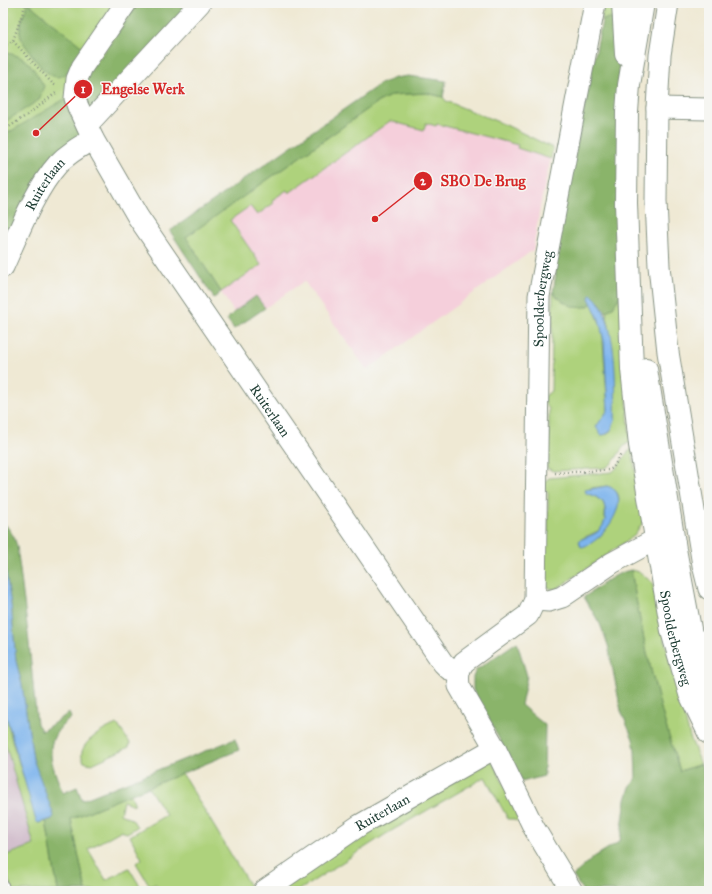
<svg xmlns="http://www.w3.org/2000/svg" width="712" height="894" viewBox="0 0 712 894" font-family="'IM FELL Great Primer',serif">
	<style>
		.built { fill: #f5cfdb }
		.industrial { fill: #d1bdcc }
		.green { fill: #aed27b; stroke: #668858; fill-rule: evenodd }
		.forest { fill: #8ab46b; stroke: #547850 }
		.water { fill: #7db4ed; stroke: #4e7890 }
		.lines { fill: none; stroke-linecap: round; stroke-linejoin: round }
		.service-casing { stroke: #879384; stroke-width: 12 }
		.minor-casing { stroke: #879384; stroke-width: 23 }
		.secondary-casing { stroke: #879384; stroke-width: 24 }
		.path { stroke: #879384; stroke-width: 2.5; stroke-dasharray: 1 3; stroke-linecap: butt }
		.service { stroke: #fff; stroke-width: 10 }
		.minor { stroke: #fff; stroke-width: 21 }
		.secondary { stroke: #fff; stroke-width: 22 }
		.labels { text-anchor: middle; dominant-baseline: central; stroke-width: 3; stroke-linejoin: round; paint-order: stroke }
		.street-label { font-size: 14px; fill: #1f3d34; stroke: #f6f6f2 }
		.leader { fill: none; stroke: #d62828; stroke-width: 1.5 }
		.callout-dot { fill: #d62828; stroke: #f6f6f2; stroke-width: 1.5 }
		.mark-label { font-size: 12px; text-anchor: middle; font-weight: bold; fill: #fff }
		.callout-label { font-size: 15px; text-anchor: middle; font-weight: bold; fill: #d62828; stroke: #f6f6f2; stroke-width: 3; stroke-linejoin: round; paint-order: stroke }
	</style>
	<rect width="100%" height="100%" fill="#f6f6f2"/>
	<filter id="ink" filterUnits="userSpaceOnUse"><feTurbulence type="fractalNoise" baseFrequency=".025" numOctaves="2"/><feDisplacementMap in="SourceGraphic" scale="8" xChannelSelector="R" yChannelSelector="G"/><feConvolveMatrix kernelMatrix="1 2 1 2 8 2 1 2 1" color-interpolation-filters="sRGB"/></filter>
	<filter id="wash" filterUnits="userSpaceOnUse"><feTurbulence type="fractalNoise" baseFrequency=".012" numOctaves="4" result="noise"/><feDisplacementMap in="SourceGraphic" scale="16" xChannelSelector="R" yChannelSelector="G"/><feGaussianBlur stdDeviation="0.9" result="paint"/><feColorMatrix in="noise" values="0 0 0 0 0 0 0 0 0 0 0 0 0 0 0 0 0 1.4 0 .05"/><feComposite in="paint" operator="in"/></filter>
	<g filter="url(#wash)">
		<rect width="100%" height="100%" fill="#efe9d4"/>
		<path class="built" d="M443 97 446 101 506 125 553 148 541 201 533 250 367 370 304 281 265 308 256 296 234 312 185 237 378 102Z"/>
		<path class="industrial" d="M3 735 34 845 4 856 3 853Z"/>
		<path class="green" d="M3 3H186L3 232Z
			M602 3H616L618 27 608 18 602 21Z
			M427 93 443 97 446 101 506 125 553 148 551 159 517 148 518 145 437 124 436 126 426 123 424 130 390 121 289 193 287 190 272 200 274 203 257 215 250 206 230 220 261 265 221 292 185 237 378 102 392 95Z
			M553 292 558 298 587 307 592 303 602 329 608 410 600 421 601 435 608 434 612 429 615 420 609 324 606 312 613 307 620 296 630 442C618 447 618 463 605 468L553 471 547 468 544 453 549 449V409L545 404V396L551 391Z
			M632 449 643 522 635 534 628 540 561 586 556 589H551L544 584 542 539 548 533V493L543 488 545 481 549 478 612 472C621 466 623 454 632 449ZM607 486C613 488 619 492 619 499 619 507 605 534 598 538 593 541 585 541 579 541 589 532 606 534 605 515 605 511 605 506 603 502L596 497 586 493 590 488Z
			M631 570 639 572 652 582 672 671 690 737 701 764 680 771C658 706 642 638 631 570Z
			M3 705 13 744 38 823 46 821 58 891H13L3 866V853L4 856 34 845 3 735Z
			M117 724 130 743 129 747 92 764 84 762C73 745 104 729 117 724Z
			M491 759 521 818 516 821 513 819H508L485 777 386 834 298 891H284V886L362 835Z
			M182 773 253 891H161L156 884 150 886 136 863 142 859 130 836 166 815 148 787Z
			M131 794 135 805 123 801 120 814 132 819 137 827 127 833 120 831 88 849 106 880 129 868 143 891H86L71 819Z"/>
		<path class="forest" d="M28 3 85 49C67 76 58 91 34 58 30 51 21 42 20 34 19 24 25 12 28 3Z
			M139 3H194L92 112 84 101 86 75 106 50Z
			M608 18 613 19 619 58 620 296 613 307 606 312 600 303 589 298 592 303C580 314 562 303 553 292L556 274 552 267 602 21Z
			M7 53C29 57 33 68 44 86L39 100 3 123V54Z
			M408 76 446 81 443 97 427 93 407 94 392 95 378 102 186 237 221 292 214 298 170 231 380 84 395 78Z
			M63 100H67L82 134 3 253V136Z
			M256 296 265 308 234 329 227 319 234 312Z
			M6 525 14 537 17 546 28 633 37 724 42 731 69 713 71 718C40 741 51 763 63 793L77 787 82 800 235 739 239 750 71 819 86 891H58L46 821 52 819 33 759 22 685 16 661 11 605 3 554V526Z
			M631 570C642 638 658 705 680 771L701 764 709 785V891H583L573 876 594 857 620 841 626 800 630 787 636 779 635 751 633 739 621 711 608 645 600 624 584 597C599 588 613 573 631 570Z
			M517 642 527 676 521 705 545 725 544 776 522 782 473 690V677L476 670Z"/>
		<path class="water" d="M590 295H592C618 316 616 388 615 420 612 428 611 435 601 435L596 427 608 410 604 342 599 319 589 298Z
			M607 486C637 494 602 545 581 547L579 541C584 537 589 537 594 534 606 528 608 513 603 502L596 497 586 493 585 490Z
			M3 554 11 605 16 661 22 685 33 759 54 816 52 819 38 823 36 821 3 705Z"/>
	</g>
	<g filter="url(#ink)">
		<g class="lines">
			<g class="service-casing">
				<path id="service" d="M3 885 5 891"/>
			</g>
			<g class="minor-casing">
				<g id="minor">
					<path id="s1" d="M126 3 82 67 77 79 75 98 78 107 93 139 138 217 443 663 449 669 459 672"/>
					<path d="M668 3 660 55 657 108 656 201 659 266 668 352 703 565 709 589"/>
					<path d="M657 108 709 109"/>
					<path d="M87 125 200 3"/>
					<path id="s2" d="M3 267C18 234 34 191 58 164 68 153 81 146 93 139"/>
					<path d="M535 600 549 601 562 597 612 563 671 531"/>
					<path d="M693 645 709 639"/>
					<path id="s3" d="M264 891 360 825 495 748"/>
					<path id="s4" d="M572 891 534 828 495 748 459 686C458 677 458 670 464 662L528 615 535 600 539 296 595 3"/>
				</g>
			</g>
			<g class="secondary-casing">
				<g id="secondary">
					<path d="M623 3 626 54"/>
					<path id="s5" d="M643 3 629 85 627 112 626 203 632 369 640 445 672 631 690 694 709 733"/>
					<path d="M646 369 675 549 693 645 709 711"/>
				</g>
			</g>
			<path class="path" d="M13 41 53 84 57 86
				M3 46 13 41 26 3
				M3 131 27 115 56 93
				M555 473 609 470 613 468 621 454"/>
			<use href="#service" class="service"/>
			<use href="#minor" class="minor"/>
			<use href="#secondary" class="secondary"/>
		</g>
	</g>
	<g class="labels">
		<g class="street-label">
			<text stroke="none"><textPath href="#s2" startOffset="93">Ruiterlaan</textPath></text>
			<text stroke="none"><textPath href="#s4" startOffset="657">Spoolderbergweg</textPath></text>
			<text stroke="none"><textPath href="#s1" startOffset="479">Ruiterlaan</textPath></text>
			<text stroke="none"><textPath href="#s5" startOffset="640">Spoolderbergweg</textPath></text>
			<text stroke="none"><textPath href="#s3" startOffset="142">Ruiterlaan</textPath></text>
		</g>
	</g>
	<path class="leader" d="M36 133L83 89M375 219L423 181"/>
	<g class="callout-dot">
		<circle cx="36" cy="133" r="4"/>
		<circle cx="375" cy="219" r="4"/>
		<circle cx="83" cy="89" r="10"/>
		<circle cx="423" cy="181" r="10"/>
	</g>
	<g class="mark-label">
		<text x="83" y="93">1</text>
		<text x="423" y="185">2</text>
	</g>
	<g class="callout-label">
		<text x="143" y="94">Engelse Werk</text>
		<text x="483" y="186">SBO De Brug</text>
	</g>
	<rect width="712" height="894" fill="none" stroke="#f6f6f2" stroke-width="16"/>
</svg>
